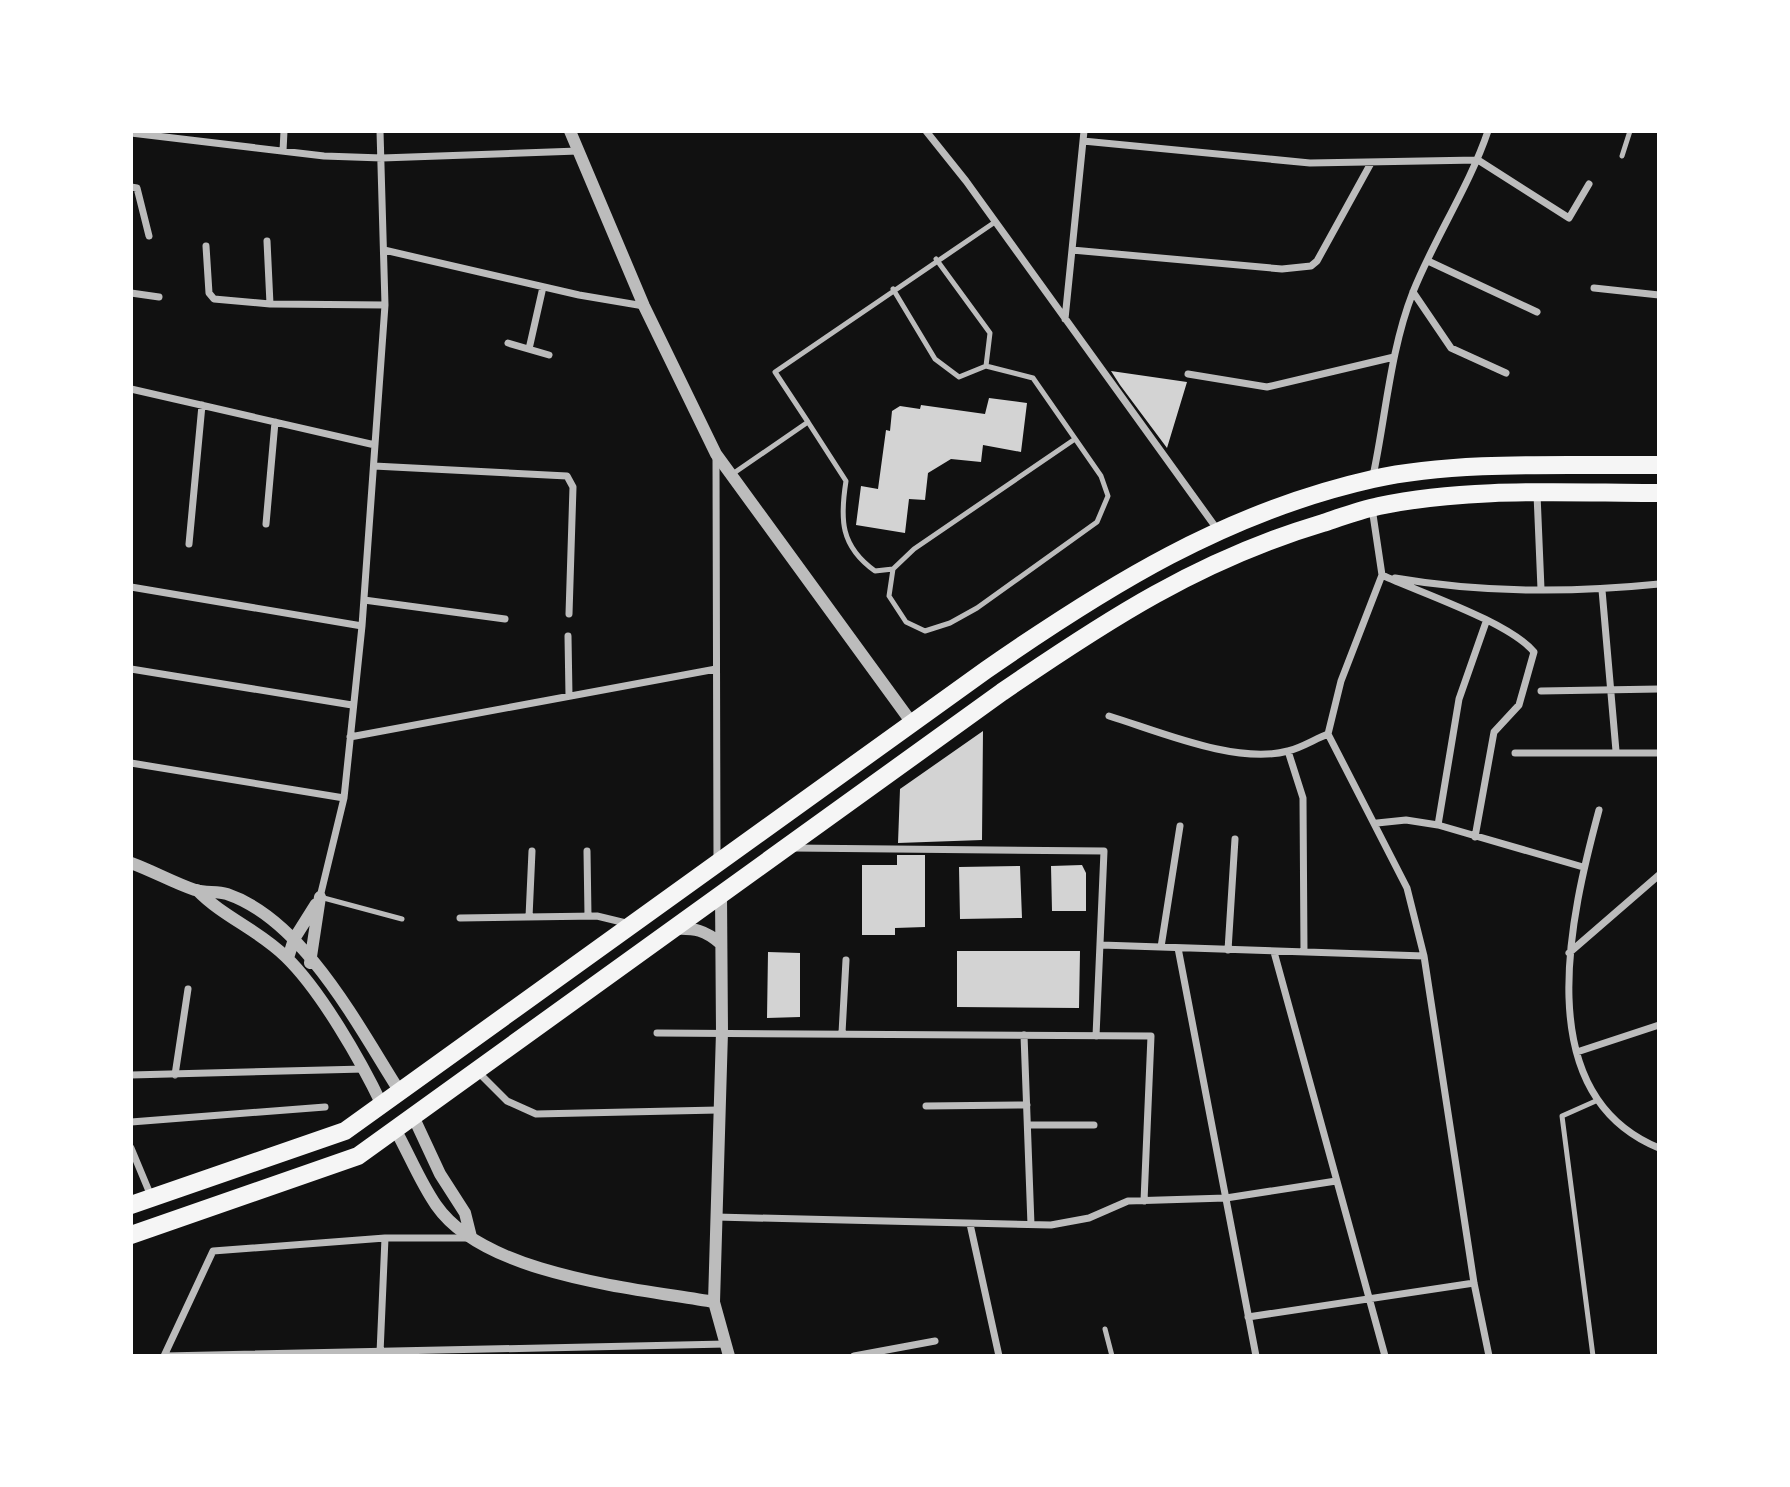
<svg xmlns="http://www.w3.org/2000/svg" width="1790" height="1487" viewBox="0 0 1790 1487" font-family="'Work Sans',sans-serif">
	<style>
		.building { fill: #d3d3d3 }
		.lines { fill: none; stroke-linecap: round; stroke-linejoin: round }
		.service { stroke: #bcbcbc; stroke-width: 5 }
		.minor { stroke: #bcbcbc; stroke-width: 7 }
		.tertiary { stroke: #bcbcbc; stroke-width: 12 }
		.primary { stroke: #f5f5f5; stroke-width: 18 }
	</style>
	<rect width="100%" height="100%" fill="#111"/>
	<path class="building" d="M1111 371 1187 382 1167 448 1120 385Z
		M989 398 1027 403 1021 452 983 445 981 462 951 459 928 473 925 500 909 499 905 533 856 525 861 486 878 489 886 430 890 431 892 411 900 406 920 409 921 405 985 414Z
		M983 731 982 840 898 843 900 789Z
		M897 855H925V927L895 928V935H862V865H897Z
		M1082 865 1086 873V911H1052L1051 866Z
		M1020 866 1022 918 960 919 959 867Z
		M957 951H1080L1079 1008 957 1007Z
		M768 952 800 953V1017L767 1018Z"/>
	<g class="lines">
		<path class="service" d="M1622 156 1630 131
			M893 289 935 359 959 377 986 366 990 333 936 259
			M986 366 1033 378 1101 476 1108 496 1097 522 977 608 950 623 925 631 906 622 889 596 893 569 914 549 1075 439
			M808 422 846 481C840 519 840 546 875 571L893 569
			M731 475 808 422 775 372 995 222
			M320 897 402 919
			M1105 1329 1112 1356
			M1593 1356 1562 1116 1598 1100"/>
		<path class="minor" d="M926 131 966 181 1217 529
			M131 133 324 156 382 158 578 151
			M1083 141 1310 163 1478 160 1569 218 1589 184
			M283 151 284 131
			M131 187 137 188 149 236
			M267 241 270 304
			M206 246 209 293 214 299 270 304 385 305
			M384 250 579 295 644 306
			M1072 250 1282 269 1311 266 1317 261 1371 163
			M1428 261 1537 312
			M1594 288 1659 295
			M1413 292 1451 348 1506 373
			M131 293 159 297
			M1065 319 1084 131
			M508 343 549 355
			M529 349 543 287
			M1188 374 1267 387 1394 357
			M131 389 375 445
			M716 455 717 859
			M374 466 567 476 573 487 569 614
			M1373 476C1386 415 1390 351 1413 292 1435 237 1469 187 1488 131
			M1537 494 1541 589
			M1372 508 1382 575 1341 681 1328 734 1407 888 1424 956 1474 1283 1489 1356
			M266 524 275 422
			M189 544 202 405
			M1382 575C1421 593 1509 622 1534 652L1519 705 1494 732 1475 837
			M1395 578C1482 593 1571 593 1659 584
			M131 587 362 626
			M1602 590 1616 751
			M364 600 505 619
			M568 636 569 696
			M131 669 352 705
			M1541 691 1659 689
			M1109 716C1158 731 1237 765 1288 751 1301 748 1315 739 1328 734
			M350 737 716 669
			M1288 751 1303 798 1304 952
			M1515 753H1659
			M131 763 344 798
			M1599 810C1571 914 1527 1094 1659 1148
			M1377 823 1406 820 1438 825 1583 867
			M1438 825 1459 699 1486 622
			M793 848 1104 851 1096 1036
			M587 851 588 916
			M320 897 344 798 362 626 385 305 380 131
			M529 917 532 851
			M460 918 597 916 630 924
			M1101 945 1424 956
			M1161 947 1180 826
			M1178 948 1256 1356
			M1228 950 1235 839
			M1274 952 1385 1356
			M1569 953 1659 875
			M657 1033 1151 1036 1144 1201
			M842 1033 846 960
			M1024 1035 1031 1225
			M1577 1052 1659 1025
			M477 1071 507 1101 536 1114 718 1110
			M131 1075 364 1069
			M175 1075 188 989
			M926 1106 1027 1105
			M131 1122 325 1107
			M1028 1125H1094
			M131 1148 151 1196
			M716 1217 1051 1225 1089 1218 1128 1201 1226 1198 1336 1181
			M970 1224 999 1356
			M1248 1317 1474 1283
			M380 1353 385 1238
			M164 1356 213 1251 385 1238H471
			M165 1356 726 1344
			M854 1356 935 1341"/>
		<path class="tertiary" d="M570 131 644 306 716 454 912 723
			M131 863C153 871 174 883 195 890 206 893 217 891 227 894 304 920 359 1028 400 1092
			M197 890C223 917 259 930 286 957 321 991 361 1061 382 1105
			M721 895 722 1032 714 1302 729 1356
			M674 929C695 928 705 930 721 944
			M288 958 294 939 316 904
			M310 963 320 897
			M413 1116 440 1174 465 1213 471 1237
			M395 1129C409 1154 420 1182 436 1205 485 1276 635 1288 714 1302"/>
		<path class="primary" d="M131 1205 345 1131 986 670C1107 586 1226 512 1373 479 1458 460 1570 466 1659 465
			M131 1235 358 1156 1002 692C1107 620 1199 560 1323 523 1341 517 1360 510 1379 506 1469 487 1567 493 1659 493"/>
	</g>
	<rect width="1790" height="1487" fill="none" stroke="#ffffff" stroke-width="266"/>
</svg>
